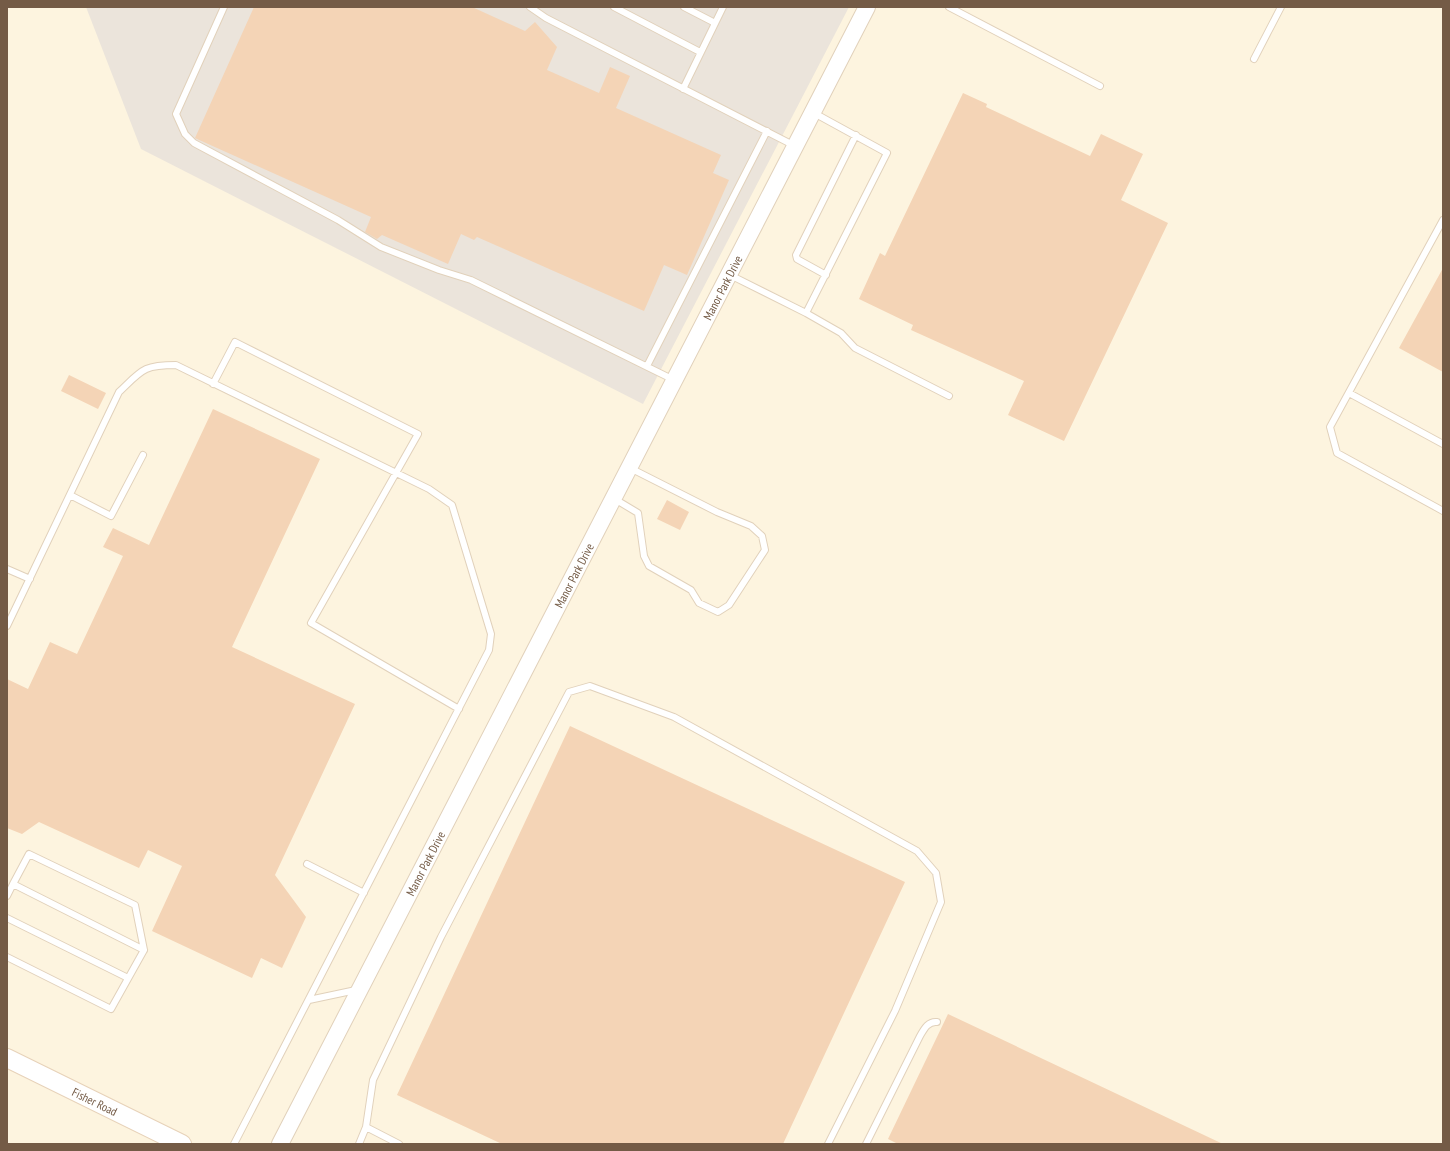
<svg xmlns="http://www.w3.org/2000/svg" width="1450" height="1151" viewBox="0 0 1450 1151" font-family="'PT Sans Narrow',sans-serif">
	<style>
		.industrial { fill: #ebe4db }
		.building { fill: #f4d4b6 }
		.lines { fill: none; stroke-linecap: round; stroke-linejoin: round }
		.service-casing { stroke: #e1d1bb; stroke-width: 8 }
		.tertiary-casing { stroke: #e1d1bb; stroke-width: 18 }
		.secondary-casing { stroke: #e7d2b9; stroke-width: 20 }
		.service { stroke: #fff; stroke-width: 6 }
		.tertiary { stroke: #fff; stroke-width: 16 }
		.secondary { stroke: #fff; stroke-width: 18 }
		.labels { text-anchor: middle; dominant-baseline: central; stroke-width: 4; stroke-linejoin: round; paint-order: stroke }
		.street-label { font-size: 12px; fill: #745b46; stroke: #fff8e6 }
	</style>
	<rect width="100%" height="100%" fill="#fdf4df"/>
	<path class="industrial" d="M86 7H849L643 404 141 149Z"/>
	<path class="building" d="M254 7H472L525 31 535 22 557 47 547 70 599 93 610 67 630 76 616 108 721 155 713 173 729 180 687 275 664 265 644 311 477 237 474 240 461 234 448 264 382 235 377 239 365 232 371 217 197 139 195 138Z
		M963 93 987 104 986 107 1090 156 1101 134 1143 154 1121 200 1168 223 1064 441 1008 415 1024 381 911 330 913 325 859 299 880 253 885 256Z
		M1443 268V372L1399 348Z
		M69 375 106 393 98 409 61 391Z
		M213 409 320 459 232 647 355 704 275 875 306 917 282 968 261 958 252 978 152 931 182 866 148 850 139 868 39 822 22 834 7 828V679L28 689 50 642 77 654 123 556 103 547 113 528 149 545Z
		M667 500 689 512 680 530 657 519Z
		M570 726 905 882 783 1144H502L397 1095Z
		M948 1014 1223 1144H898L888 1139Z"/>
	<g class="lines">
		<g class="service-casing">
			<path id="service" d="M224 7 176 114 185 134 194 143 338 220 381 247 439 270 471 280 674 380
				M530 7 546 18 795 146
				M614 7 700 52
				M684 7 715 23
				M949 7 1100 86
				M1254 59 1281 7
				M683 89 723 7
				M1443 220 1330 427 1337 453 1443 511
				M730 275 806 313 887 153 814 113
				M826 275 797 259 796 255 856 135
				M806 313 841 333 855 348 949 396
				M647 366 767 131
				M213 384 235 342 418 434 311 623 459 709
				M1349 393 1443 444
				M70 495 111 516 143 455
				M613 498 638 513 644 556 649 566 691 590 699 603 718 612 729 605 765 550 762 536 751 526 717 512 630 468
				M7 569 30 579
				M7 626 119 392C142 370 143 365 176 365L429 489 452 505 491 634 489 650 234 1144
				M307 864 364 893
				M13 884 29 854 135 905 144 950
				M7 896 13 884 144 950 111 1009 7 957
				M7 918 128 978
				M309 1000 356 990
				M366 1127 399 1144
				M359 1144 366 1127 373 1080 441 937 569 692 590 686 674 717 917 851 936 873 941 902 895 1011 828 1144
				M866 1144 920 1036C924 1029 928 1021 937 1022"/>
		</g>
		<g class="tertiary-casing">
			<g id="tertiary">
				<path id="s1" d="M280 1144 867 7"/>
			</g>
		</g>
		<g class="secondary-casing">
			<g id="secondary">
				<path id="s2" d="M7 1058 182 1144"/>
			</g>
		</g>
		<use href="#service" class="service"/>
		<use href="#tertiary" class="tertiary"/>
		<use href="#secondary" class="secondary"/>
	</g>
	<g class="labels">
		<g class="street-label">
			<text stroke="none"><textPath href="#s1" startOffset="964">Manor Park Drive</textPath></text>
			<text stroke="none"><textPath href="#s1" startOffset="640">Manor Park Drive</textPath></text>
			<text stroke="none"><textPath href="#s1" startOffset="316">Manor Park Drive</textPath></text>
			<text stroke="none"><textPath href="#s2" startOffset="98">Fisher Road</textPath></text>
		</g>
	</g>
	<rect width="1450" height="1151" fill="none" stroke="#745b46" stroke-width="16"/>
</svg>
